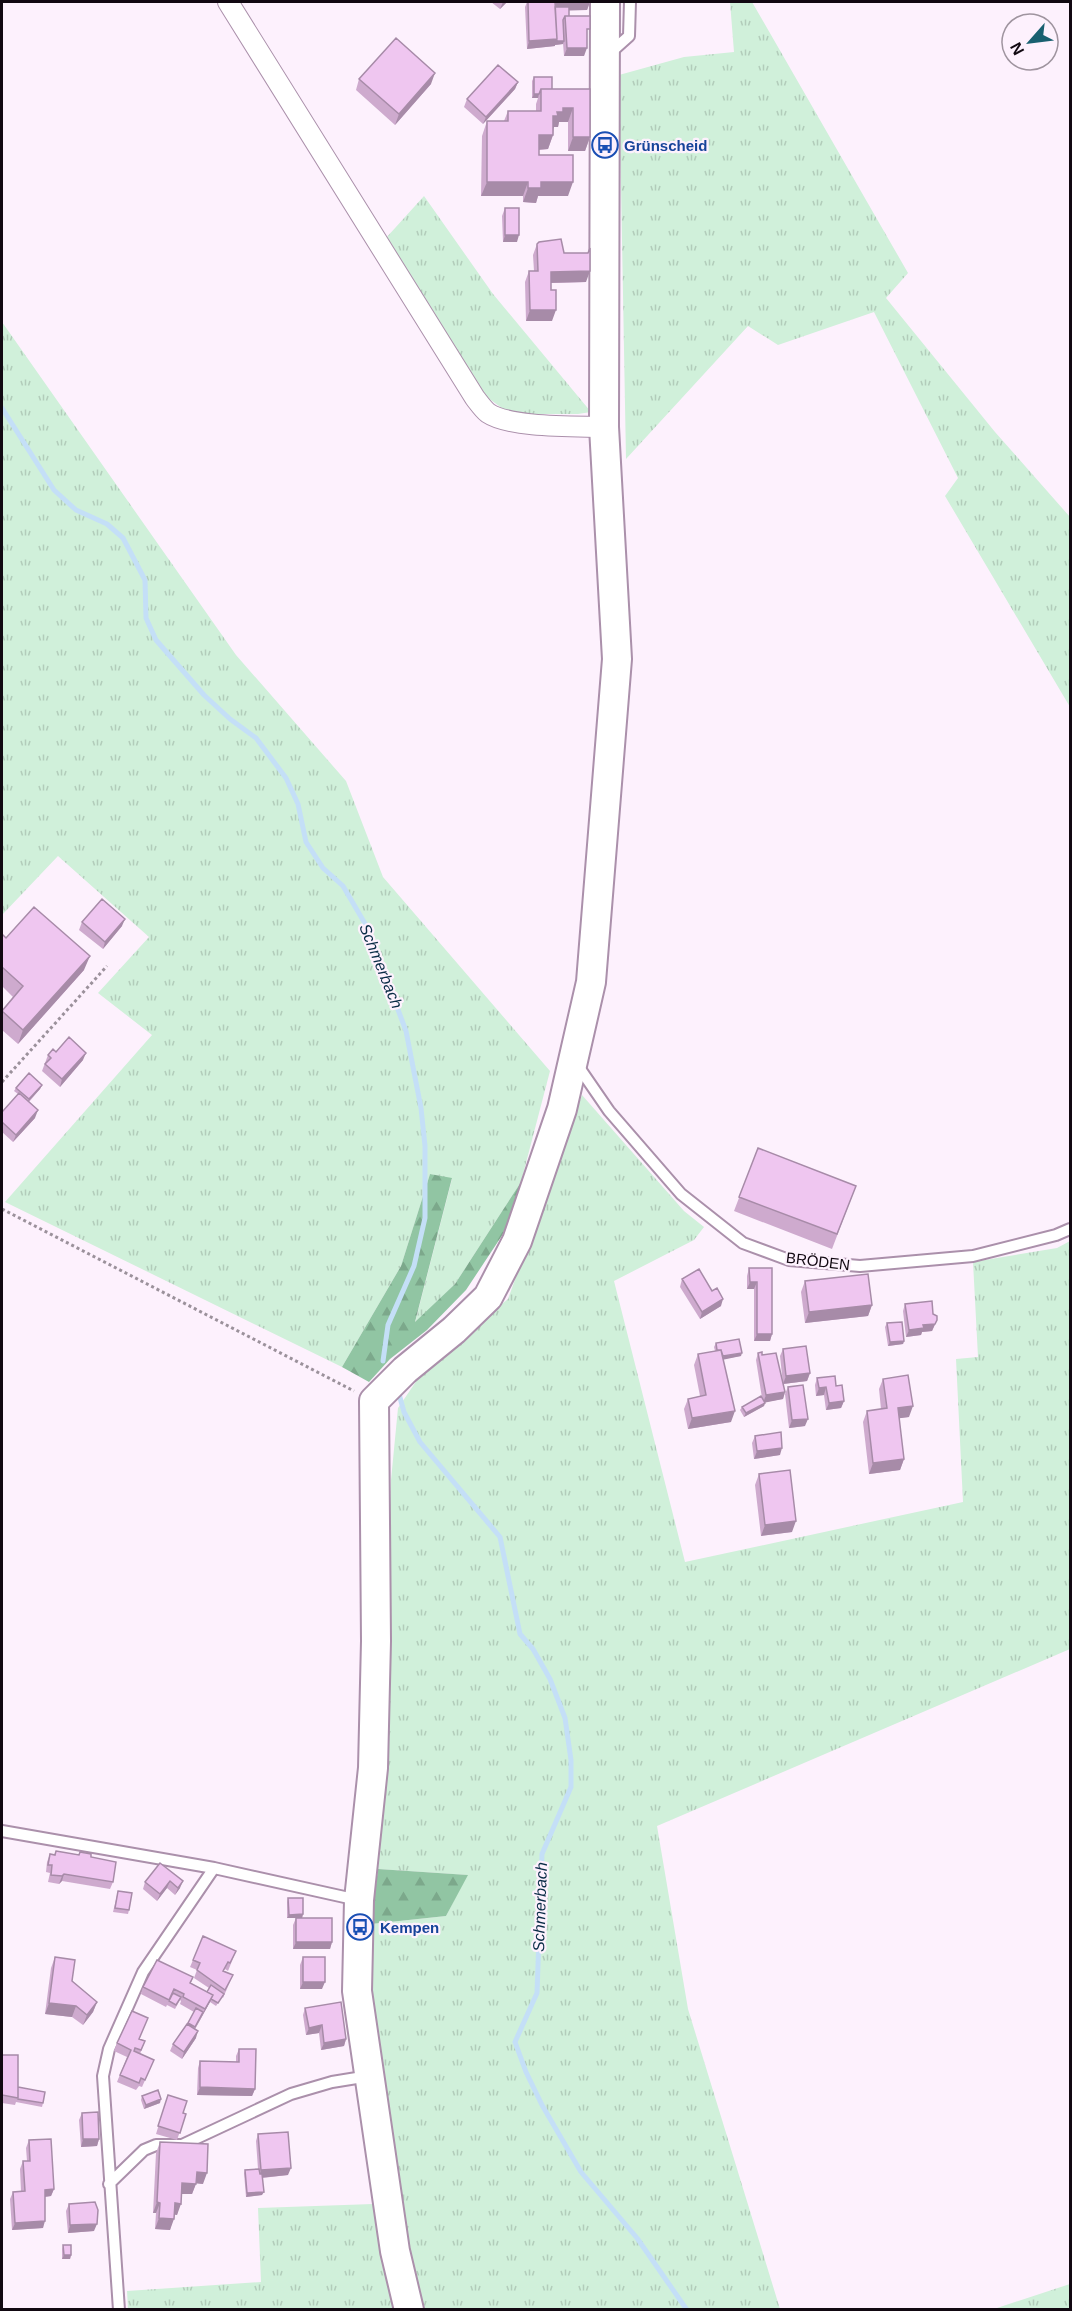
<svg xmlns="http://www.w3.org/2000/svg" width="1072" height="2311" viewBox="0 0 1072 2311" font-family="Helvetica,sans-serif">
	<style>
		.grass { fill: url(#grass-tufts) }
		.forest { fill: url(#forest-firs) }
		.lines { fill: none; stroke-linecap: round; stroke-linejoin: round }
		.stream { stroke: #c4dff7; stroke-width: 5 }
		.lane-casing { stroke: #ab90ab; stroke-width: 14 }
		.street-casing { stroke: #ab90ab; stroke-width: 22 }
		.secondary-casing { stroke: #ab90ab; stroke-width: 32 }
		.path { stroke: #9b919b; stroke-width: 3; stroke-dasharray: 3 3; stroke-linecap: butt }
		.lane { stroke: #fff; stroke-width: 10 }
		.street { stroke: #fff; stroke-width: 20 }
		.secondary { stroke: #fff; stroke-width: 28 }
		.wall { fill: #ceaace }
		.shaded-wall { fill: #a78ba8 }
		.building { fill: #efc6f0; stroke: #a78ba8; stroke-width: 1.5 }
		.labels { text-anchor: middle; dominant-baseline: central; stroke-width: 4.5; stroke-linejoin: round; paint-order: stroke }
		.transit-label { font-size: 15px; font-weight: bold; fill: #164399; stroke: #fdf1fd; text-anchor: start }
		.street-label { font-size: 15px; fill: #110811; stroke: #fdf1fd }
		.water-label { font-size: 16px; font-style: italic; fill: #092c46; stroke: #fdf1fd }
	</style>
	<defs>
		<pattern id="grass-tufts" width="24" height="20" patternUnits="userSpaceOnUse" patternTransform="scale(1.5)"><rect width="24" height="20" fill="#d0f0da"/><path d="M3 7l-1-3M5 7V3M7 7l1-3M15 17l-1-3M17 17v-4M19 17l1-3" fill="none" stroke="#b2ccba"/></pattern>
		<pattern id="forest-firs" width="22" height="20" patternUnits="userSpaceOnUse" patternTransform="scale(1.5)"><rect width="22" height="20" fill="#91c5a3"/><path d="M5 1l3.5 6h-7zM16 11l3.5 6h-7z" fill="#7ca88b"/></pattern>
	</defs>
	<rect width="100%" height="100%" fill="#fdf1fd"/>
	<path class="grass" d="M730 2H752L908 273 886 298 995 432 1070 517V707L945 496 958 478 874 312 778 345 748 326 626 459 619 75 684 57 734 52Z
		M424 196 493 294 591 412 578 414H510L484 395 386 238Z
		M2 322 236 655 346 781 383 877 550 1071 521 1182 455 1284 415 1323 452 1179 430 1174 401 1266 342 1367 5 1202 152 1035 98 993 149 937 58 856 2 915Z
		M582 1095 684 1211 704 1227 694 1240 614 1281 685 1562 963 1502 956 1359 978 1357 973 1262 1057 1248 1070 1241V1649L657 1826 688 2009 780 2309H424L401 2216 369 1998 371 1924 446 1916 467 1875 378 1869 391 1480 398 1408 428 1364 508 1299Z
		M373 2204 394 2309H128L127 2291 261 2282 258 2208Z
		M1070 2284V2309H994Z"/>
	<path class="forest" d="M430 1174 452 1178 415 1322 455 1284 521 1182 509 1225 466 1290 427 1330 390 1359 369 1382 342 1367 401 1266Z
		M378 1869 468 1875 446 1916 371 1924Z"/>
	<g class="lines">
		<path class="stream" d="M2 408 54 490 76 510 107 524 123 538 145 580 146 618 156 640 204 695 230 719 256 738 286 778 298 804 306 842 323 868 343 886 367 927 406 1031 421 1108 425 1146V1218L414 1266 388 1325 383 1361
			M399 1394 404 1412 420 1442 500 1537 520 1634 533 1649 550 1679 565 1718 571 1760V1787L542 1854 537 1993 515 2042 526 2072 542 2105 581 2172 637 2238 687 2310"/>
		<g class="lane-casing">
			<path id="lane" d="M610 53 629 36 630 2
				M576 1063 609 1111 681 1194 743 1243 789 1260 860 1266 973 1256 1056 1235 1070 1229
				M2 1831 214 1868 358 1900
				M109 2184 144 2150 156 2145H182L291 2094 332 2082 369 2076
				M119 2310 103 2076 109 2049 143 1972 214 1868"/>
		</g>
		<g class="street-casing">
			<path id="street" d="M228 2 475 398C479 403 483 409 488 413 510 428 576 426 604 427"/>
		</g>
		<g class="secondary-casing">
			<path id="secondary" d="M409 2310 395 2251 357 1991 359 1900 373 1768 376 1641 374 1401 405 1370 454 1330 488 1297 517 1241 562 1109 591 982 617 659 604 427 605 2"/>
		</g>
		<path class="path" d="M2 1082 107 966
			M2 1209 354 1391"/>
		<use href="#lane" class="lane"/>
		<use href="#street" class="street"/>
		<use href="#secondary" class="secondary"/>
	</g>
	<path class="wall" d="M491 2H507L500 9Z
		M527 2H590L587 10H569V16L587 36 584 56H564L563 43V44L555 45V46L527 49 525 7Z
		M534 77 552 89H590V137L585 151H568V122H559L558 127H554L553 135 548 149 539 150V155L568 196H538L536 203 523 202V196H481L482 136 487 121H504L508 111H536V104L538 98H532V81Z
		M359 79 431 84 395 125 356 90Z
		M518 82 515 89 483 124 464 107 467 99Z
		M505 208 517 242H503L502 216Z
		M537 244 564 253 586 282 551 283 552 321H526L525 282 529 271H534L533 255Z
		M82 922 122 926 103 949 79 930Z
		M2 934 6 938 84 970 18 1044 2 1030V1010L13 997 2 986Z
		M48 1055 83 1060 60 1087 42 1071Z
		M42 1085 40 1089 29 1102 35 1118 13 1142 2 1132V1112L18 1094 14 1091 16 1088Z
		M758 1148 856 1186 832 1249 734 1211Z
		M749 1268H772V1334L770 1341H754V1289H747V1276Z
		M682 1279 712 1291 721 1306 700 1319 680 1287Z
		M805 1281 872 1305 868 1316 805 1323 801 1292Z
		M905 1304 933 1314 937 1320 932 1331 922 1332 921 1335 906 1337 903 1311Z
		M887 1323 904 1341 903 1344 888 1346 885 1327Z
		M716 1343 741 1356 723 1359 731 1422 688 1429 684 1409 688 1399 700 1396 694 1365 698 1354 715 1351 714 1347Z
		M783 1349 810 1373 807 1381 783 1384 780 1356Z
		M758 1353 762 1355 785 1392 783 1399 765 1402 764 1406 744 1417 740 1410 742 1407 762 1398 756 1360Z
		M817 1378 836 1386 844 1401 841 1408 826 1410 824 1395 816 1396 815 1385Z
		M883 1379 909 1417 899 1418 904 1459 900 1470 869 1474 863 1422 867 1411 881 1409 879 1389Z
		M788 1387 805 1426 789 1428 785 1394Z
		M755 1436 780 1455 754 1459 752 1443Z
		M759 1474 792 1532 761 1536 755 1485Z
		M56 1851 91 1857 113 1882 110 1889 62 1881 59 1884 48 1882 50 1873 46 1872 47 1862 50 1854 54 1855Z
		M160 1863 180 1888 175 1895 167 1888 157 1901 143 1889 145 1882Z
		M118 1891 129 1910 128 1914 113 1912Z
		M288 1898 303 1914 302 1918 332 1942 330 1949H293V1925L296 1918H287V1902Z
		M236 1951 228 1971 225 1969 224 1971 233 1975 223 1998 222 1997 216 2006 210 2002 195 2029 196 2038 182 2059 170 2051 173 2044 187 2024 194 2012 180 2004 181 2001 180 2000 175 2009 167 2005 166 2007 141 1994 143 1987 193 1977 191 1983 207 1992 209 1988 194 1978 197 1970 190 1967 193 1960Z
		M55 1957 72 1981 97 2002 93 2012 83 2025 72 2017 45 2014 51 1968Z
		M303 1957 322 1989H300V1965Z
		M305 2008 346 2039 344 2046 321 2050 319 2033 306 2035 303 2015Z
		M139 2039 145 2041 140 2054 151 2067 142 2087 139 2086 136 2090 117 2082 127 2057 114 2051 117 2043Z
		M239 2049 255 2089 252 2096 197 2095 198 2068 200 2061 236 2062V2056Z
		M2 2055 18 2087 43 2103 42 2107 16 2102 15 2105 2 2103Z
		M168 2095 183 2113 186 2114 177 2140 156 2134Z
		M142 2096 160 2103 144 2109 141 2100Z
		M82 2113 99 2139 97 2146 81 2147 79 2120Z
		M258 2134 288 2175 262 2178V2195L246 2197 244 2173 245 2170 258 2169 256 2141Z
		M29 2140 54 2189 51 2196 45 2197 43 2228 12 2230 10 2199 13 2192 21 2191 20 2169 23 2161H27L26 2148Z
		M160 2142 203 2184 196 2183 192 2194H182L177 2215 174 2214 170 2230 155 2229 156 2213H153L156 2153Z
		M69 2204 94 2231 68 2233 66 2211Z
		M63 2245 71 2255 70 2259H62V2249Z"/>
	<path class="shaded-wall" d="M503 2H507L500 9Z
		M556 2H590L587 10 554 11V7Z
		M557 39 564 41 563 44 555 45V46L527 49 529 41Z
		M567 48H587L584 56H564Z
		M435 73 431 84 395 125 399 114Z
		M518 82 515 89 483 124 486 117Z
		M534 94H539L538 98H532Z
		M563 108H573L568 122H559L558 127H554L552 130 553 116Z
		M539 135H553L548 149 534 150Z
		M573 137H590L585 151H568Z
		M487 182H528L523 196H481Z
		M541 182H573L568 196H538L536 203 523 202 528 188Z
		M505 235H519L517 242H503Z
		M590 271 586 282 547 283 551 272Z
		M530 310H556L552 321H526Z
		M125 919 122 926 103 949 105 942Z
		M90 956 84 970 18 1044 23 1030Z
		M86 1053 83 1060 60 1087 62 1079Z
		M42 1085 40 1089 27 1103 29 1099Z
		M38 1110 35 1118 13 1142 16 1135Z
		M750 1282H757L754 1289H747Z
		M723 1299 721 1306 700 1319 702 1312Z
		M872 1305 868 1316 805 1323 809 1312Z
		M937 1320 932 1331 922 1332 921 1335 906 1337 909 1330Z
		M757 1334H772L770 1341H754Z
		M904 1341 903 1344 888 1346 890 1342Z
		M742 1353 741 1356 717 1361 719 1357Z
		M810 1373 807 1381 783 1384 786 1376Z
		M826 1387 824 1395 816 1396 819 1388Z
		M785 1392 783 1399 763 1403 766 1395Z
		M844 1401 841 1408 826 1410 829 1403Z
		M765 1403 764 1406 744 1417 746 1413Z
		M913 1406 909 1417 894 1419 898 1408Z
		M735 1411 731 1422 688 1429 692 1418Z
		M808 1419 805 1426 789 1428 792 1420Z
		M782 1448 780 1455 754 1459 757 1451Z
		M904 1459 900 1470 869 1474 873 1463Z
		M796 1521 792 1532 761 1536 765 1525Z
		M64 1874 62 1881 59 1884 62 1876Z
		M170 1881 167 1888 157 1901 160 1894Z
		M183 1881 180 1888 175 1895 178 1888Z
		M303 1914 302 1918H287L289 1915Z
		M296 1942H332L330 1949H293Z
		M303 1982H325L322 1989H300Z
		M213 1995 210 2002 194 2031 205 2009Z
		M97 2002 93 2012 83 2025 87 2015Z
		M49 2003 76 2006 72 2017 45 2014Z
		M322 2025 319 2033 306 2035 309 2028Z
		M198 2031 196 2038 182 2059 184 2052Z
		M346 2039 344 2046 321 2050 324 2043Z
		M200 2087 255 2089 252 2096 197 2095Z
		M161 2099 160 2103 144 2109 146 2105Z
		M83 2139H99L97 2146 81 2147Z
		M291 2168 288 2175 259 2178 261 2170Z
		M197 2172 207 2173 203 2184 193 2183Z
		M182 2183 196 2184 192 2194H178Z
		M54 2189 51 2196 43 2197 45 2190Z
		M264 2192 262 2195 246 2197 247 2193Z
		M157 2202 160 2203 156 2213H153Z
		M175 2203 181 2204 177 2215 171 2214Z
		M159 2218 174 2219 170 2230 155 2229Z
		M45 2221 43 2228 12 2230 15 2223Z
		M97 2224 94 2231 68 2233 70 2225Z
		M64 2255H71L70 2259H62Z"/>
	<path class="building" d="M528 2H555L557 39 529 41Z
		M555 7H569V16H565L563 20 564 41H557V39Z
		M565 16H590V29H587V48H567Z
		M396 38 435 73 399 114 359 79Z
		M498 65 518 82 486 117 467 99Z
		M534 77H552V89H541L539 94H534Z
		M541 89H590V137H573V108H563V112H557L558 116H553V135H539V155H573V182H541V188H528V182H487V121H508V111H541Z
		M505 208H519V235H505Z
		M561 239 564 253H588L590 248V271L551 272V290H556V310H530L529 271H538L537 244 539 242Z
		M102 899 125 919 105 942 82 922Z
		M34 907 90 956 23 1030 2 1011 23 986 2 967V934L6 938Z
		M69 1037 86 1053 62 1079 45 1064 51 1058 48 1055 53 1049 56 1052Z
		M29 1073 42 1085 29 1099 16 1088Z
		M19 1093 38 1110 16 1135 2 1122V1112Z
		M758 1148 856 1186 837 1234 739 1197Z
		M749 1268H772V1334H757V1282H750Z
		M699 1269 712 1291 717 1288 723 1299 702 1312 682 1279Z
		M868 1274 872 1305 809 1312 805 1281Z
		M932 1301 933 1314 937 1316V1320L935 1324 923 1325 924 1328 909 1330 905 1304Z
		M902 1322 904 1341 890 1342 887 1323Z
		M739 1339 742 1353 723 1356 721 1350H717L716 1343Z
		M806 1346 810 1373 786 1376 783 1349Z
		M721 1350 735 1411 692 1418 688 1399 706 1395 698 1354Z
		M762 1352V1355L776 1353 785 1392 766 1395 758 1353Z
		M908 1375 913 1406 898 1408 904 1459 873 1463 867 1411 887 1408 883 1379Z
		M835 1376 836 1386 842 1385 844 1401 829 1403 826 1387 819 1388 817 1378Z
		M803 1385 808 1419 792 1420 788 1387Z
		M761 1396 765 1403 746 1413 742 1407Z
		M781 1432 782 1448 757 1451 755 1436Z
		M790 1470 796 1521 765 1525 759 1474Z
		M56 1851 79 1855 80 1852 91 1854V1857L116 1862 113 1882 64 1874 62 1876 51 1875 52 1865H48L50 1854 55 1855Z
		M160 1863 183 1881 178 1888 170 1881 160 1894 145 1882Z
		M118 1891 132 1893 129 1910 115 1908Z
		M288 1898H303V1914L289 1915Z
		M296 1918H332V1942H296Z
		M203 1936 236 1951 230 1963 228 1962 223 1971 233 1975 225 1990 197 1970 200 1963 193 1960Z
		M55 1957 75 1960 72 1981 97 2002 87 2015 76 2006 49 2003Z
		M303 1957H325V1982H303Z
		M157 1960 193 1977 190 1983 213 1995 205 2009 183 1997 184 1994 174 1989 169 2000 143 1987Z
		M211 1985 224 1994 218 2003 211 1999 213 1995 207 1992Z
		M173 1993 181 1997 176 2005 169 2001Z
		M341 2002 346 2039 324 2043 322 2025 309 2028 305 2008Z
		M196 2008 203 2012 195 2027 188 2023Z
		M132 2011 148 2018 139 2039 145 2041 141 2050 135 2048 134 2051 154 2060 145 2080 141 2078 139 2083 120 2075 131 2050 117 2043Z
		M187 2024 198 2031 184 2052 173 2044Z
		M239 2049H256L255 2089 200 2087V2061L239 2062Z
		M2 2055H18V2098L2 2095Z
		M18 2087 45 2092 43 2103 18 2099Z
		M158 2090 161 2099 146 2105 142 2096Z
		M168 2095 187 2101 183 2113 186 2114 180 2133 158 2126Z
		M98 2112 99 2139H83L82 2113Z
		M288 2132 291 2168 261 2170 258 2134Z
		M51 2139 54 2189 45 2190V2221L15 2223 13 2192 25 2191 23 2161H30L29 2140Z
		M160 2142 208 2144 207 2173 197 2172 196 2184 182 2183 181 2204 175 2203 174 2219 159 2218 160 2203 157 2202Z
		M259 2169 260 2174H262L264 2192 247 2193 245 2170Z
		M95 2202 98 2210 97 2224 70 2225 69 2204Z
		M63 2245H71V2255H64Z"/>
	<defs>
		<g id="bus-ring" transform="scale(1.35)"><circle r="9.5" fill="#fdf1fd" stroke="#1a4fb4" stroke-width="1.5"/><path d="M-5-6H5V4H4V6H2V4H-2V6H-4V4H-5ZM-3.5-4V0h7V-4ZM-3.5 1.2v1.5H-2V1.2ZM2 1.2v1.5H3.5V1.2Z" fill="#1a4fb4"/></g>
	</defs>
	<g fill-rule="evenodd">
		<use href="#bus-ring" x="605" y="145"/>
		<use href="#bus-ring" x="360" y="1927"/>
	</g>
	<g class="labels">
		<g class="transit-label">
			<text x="624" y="145">Grünscheid</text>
			<text x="380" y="1927">Kempen</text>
		</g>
		<g class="street-label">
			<text transform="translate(818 1261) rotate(7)">BRÖDEN</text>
		</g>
		<g class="water-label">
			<text transform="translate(381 966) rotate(68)">Schmerbach</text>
			<text transform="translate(540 1907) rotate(-88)">Schmerbach</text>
		</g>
	</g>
	<rect width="1072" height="2311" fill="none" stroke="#110811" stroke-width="6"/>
	<g transform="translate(1030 42) rotate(242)"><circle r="28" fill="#fdf1fd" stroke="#9f949f" stroke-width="1.5"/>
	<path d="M0-4.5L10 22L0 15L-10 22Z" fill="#196070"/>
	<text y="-9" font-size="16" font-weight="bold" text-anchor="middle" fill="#110811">N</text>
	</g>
</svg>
